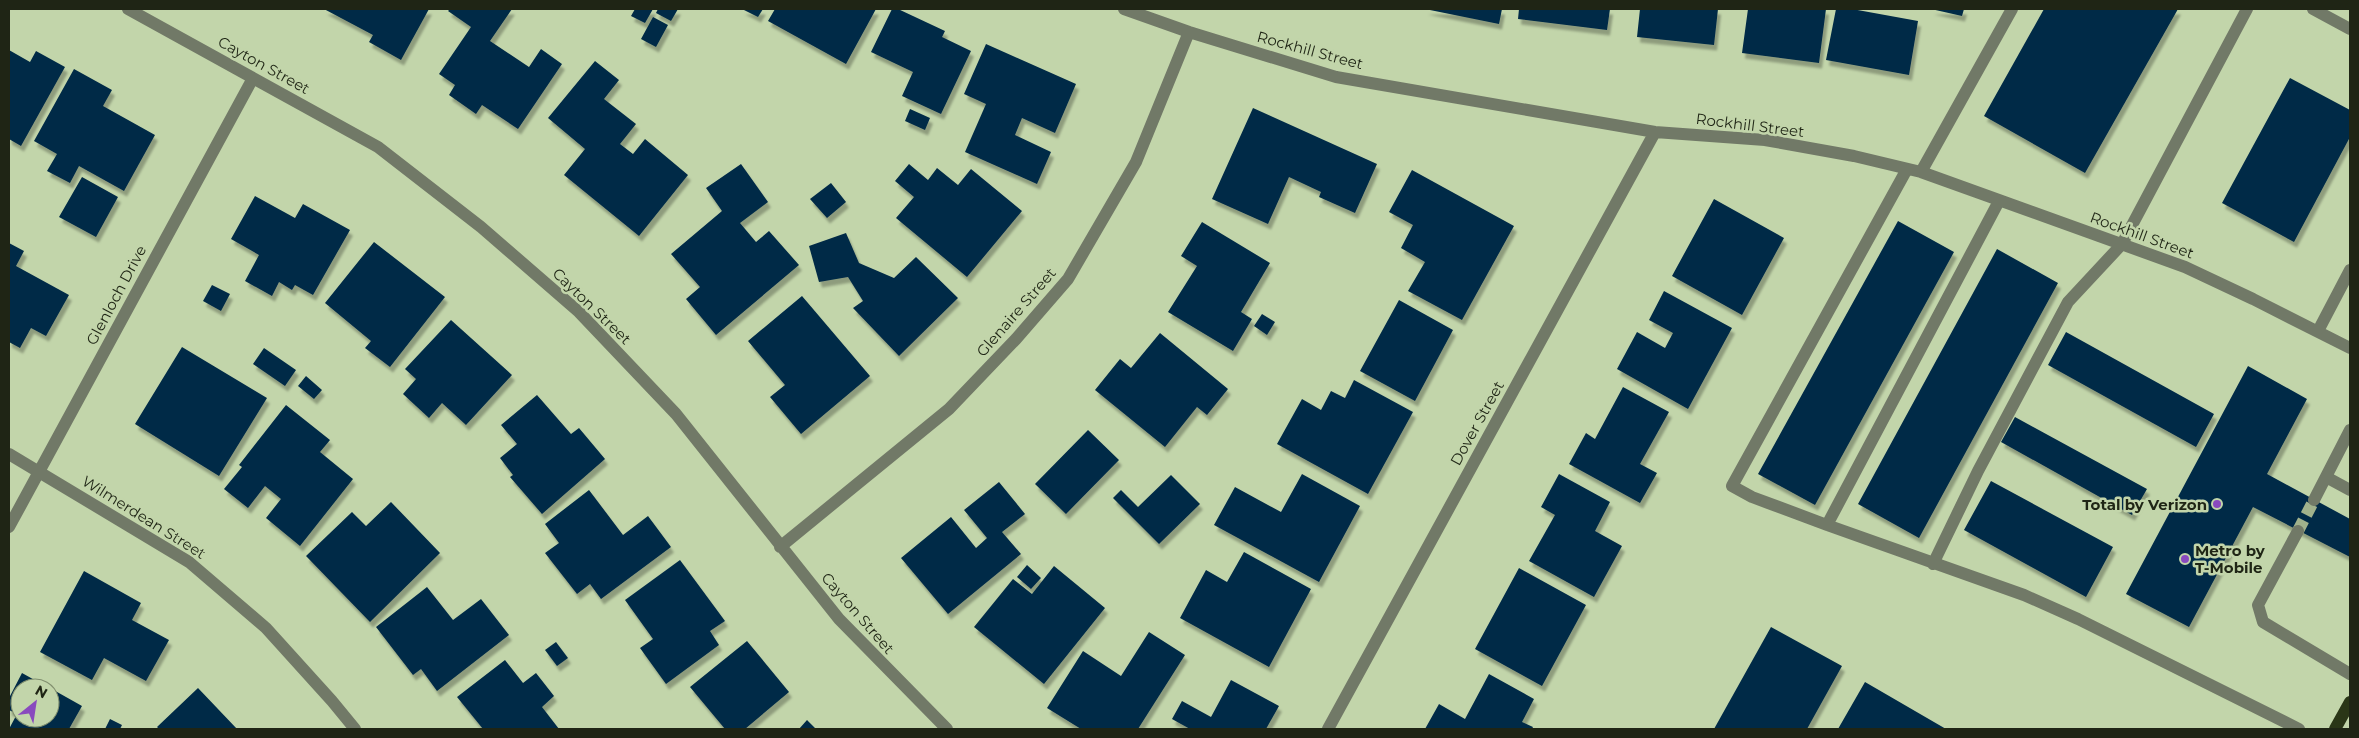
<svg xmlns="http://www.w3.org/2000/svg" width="2359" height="738" viewBox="0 0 2359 738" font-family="Montserrat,sans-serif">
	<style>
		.building { fill: #052a46; filter: url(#shadow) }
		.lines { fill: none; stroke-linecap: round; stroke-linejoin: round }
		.minor-tunnel { stroke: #a1b28c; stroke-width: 12; stroke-dasharray: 12 6; stroke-linecap: butt }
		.minor { stroke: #717967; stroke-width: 12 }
		.major { stroke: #2a3617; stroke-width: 12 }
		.poi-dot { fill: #8949be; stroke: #c2d5aa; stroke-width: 2 }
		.labels { text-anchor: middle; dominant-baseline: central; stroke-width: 5; stroke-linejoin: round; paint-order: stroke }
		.street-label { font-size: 15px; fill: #1f2515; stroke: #c2d5aa }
		.poi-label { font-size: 15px; font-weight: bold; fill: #1f2515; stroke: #c2d5aa; text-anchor: end }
	</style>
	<defs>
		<filter id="shadow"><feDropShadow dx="3" dy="5.5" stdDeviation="1" flood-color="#0004"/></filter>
	</defs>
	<rect width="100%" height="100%" fill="#c2d5aa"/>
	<path class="building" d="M324 9H429L401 60 369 42 373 35Z
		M450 9H512L490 41 529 67 541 49 562 64 518 129 482 105 476 114 449 95 455 85 439 74 471 27 448 11Z
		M635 9H653L645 23 631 16Z
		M658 9H678L671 21 656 13Z
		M742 9H763L758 17Z
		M775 9H876L846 64 768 21Z
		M892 9H898L945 31 942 37 971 51 941 114 902 96 913 72 871 52Z
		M1425 9H1502L1499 24Z
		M1519 9H1610L1607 30 1518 19Z
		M1640 9H1718L1714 45 1637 37Z
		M1748 9H1826L1819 63 1742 53Z
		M1836 9H1852L1918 21 1909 75 1826 60Z
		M1931 9H1964L1962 16Z
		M2044 9H2178L2085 173 1984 116Z
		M653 17 668 25 656 47 641 39Z
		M986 44 1076 84 1055 133 1022 118 1015 135 1051 152 1037 184 965 152 986 104 964 94Z
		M9 50 30 62 36 51 65 67 21 146 9 139Z
		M595 61 619 80 604 99 636 124 620 144 633 154 645 139 688 175 639 236 564 175 585 149 548 118Z
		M74 69 112 90 103 106 155 135 124 191 79 166 70 183 47 171 57 154 34 141Z
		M2290 78 2350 110V137L2294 242 2222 203Z
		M1253 108 1377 164 1355 213 1319 197 1321 192 1289 177 1268 224 1212 199Z
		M910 109 930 118 925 130 905 121Z
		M741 164 768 202 740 223 756 242 769 231 799 265 716 335 686 299 700 287 671 254 722 211 706 188Z
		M909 164 928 180 937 168 958 185 971 169 1022 211 967 277 896 218 914 197 895 181Z
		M1412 170 1514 226 1462 320 1408 291 1425 262 1401 248 1413 225 1389 212Z
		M82 177 118 197 96 237 59 217Z
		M831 183 846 202 827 218 810 199Z
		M255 196 295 218 303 204 350 230 313 295 295 285 292 290 279 282 272 296 245 281 259 255 231 239Z
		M1714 199 1784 238 1742 315 1672 276Z
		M1898 221 1954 252 1815 505 1758 474Z
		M1202 222 1270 263 1241 312 1252 319 1233 351 1168 312 1197 266 1181 256Z
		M846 233 859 263 894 278 916 257 958 298 899 356 853 308 863 301 848 277 819 282 809 246Z
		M374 242 445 297 390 367 365 348 371 341 325 303Z
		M9 243 24 251 16 266 69 295 46 336 31 328 20 348 9 342Z
		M1997 249 2058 283 1919 538 1858 504Z
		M212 285 230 294 221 311 203 301Z
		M1664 291 1732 328 1688 409 1617 369 1637 332 1665 348 1673 333 1649 320Z
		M802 296 870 376 801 434 770 397 785 385 748 341Z
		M1399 300 1453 330 1415 401 1360 371Z
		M1262 314 1275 322 1267 335 1254 326Z
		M451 320 512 375 466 425 442 403 429 418 403 394 416 379 405 369Z
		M2066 332 2214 414 2196 447 2048 365Z
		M1160 333 1228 389 1207 415 1197 407 1165 447 1095 390 1120 359 1131 368Z
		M182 347 267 398 219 476 135 424Z
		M264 348 296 370 285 386 253 364Z
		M2248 366 2307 399 2267 474 2350 519V557L2253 507 2189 627 2126 594Z
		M306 376 322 390 314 399 298 386Z
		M1354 380 1413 412 1368 494 1277 444 1302 399 1321 410 1331 391 1345 398Z
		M1623 387 1669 412 1640 464 1657 473 1640 503 1569 464 1586 433 1595 439Z
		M537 395 571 434 579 428 605 459 542 514 510 477 513 475 500 458 517 444 501 425Z
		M286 405 330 440 320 452 353 479 300 546 266 518 281 499 265 486 248 508 224 489 242 467 239 465Z
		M2015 417 2147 489 2132 515 2001 442Z
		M1088 430 1119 460 1066 514 1035 484Z
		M1302 474 1360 506 1319 582 1214 525 1235 487 1281 512Z
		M1559 474 1610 502 1595 531 1622 546 1594 597 1529 561 1555 515 1541 507Z
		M1171 475 1200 504 1159 544 1113 498 1121 490 1138 507Z
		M1991 481 2113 547 2086 597 1964 530Z
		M999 482 1025 514 1002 532 1021 554 948 614 901 558 951 517 976 548 987 538 964 510Z
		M589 490 623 535 648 516 671 547 601 599 590 584 577 594 545 553 559 543 545 524Z
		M391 502 440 553 370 622 306 556 352 512 366 526Z
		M1244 552 1311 589 1269 667 1180 618 1206 570 1227 582Z
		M680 560 725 621 710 631 719 645 666 684 640 648 653 639 625 600Z
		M1027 565 1041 578 1031 589 1017 577Z
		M1054 566 1105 608 1044 684 974 627 1013 579 1032 594Z
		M1519 568 1586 605 1542 686 1475 649Z
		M84 571 141 603 132 620 169 640 146 681 104 658 92 680 40 652Z
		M427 587 453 620 481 599 509 635 437 691 421 669 413 675 376 627Z
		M1771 627 1842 666 1807 729H1714Z
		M1149 632 1185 655 1138 729H1081L1047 708 1083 651 1121 676Z
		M747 641 789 692 745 729H725L690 687Z
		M556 642 568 658 557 666 545 650Z
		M505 660 523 683 536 673 554 696 542 707 559 729H483L457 697Z
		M22 673 49 688H20V718H50V688L82 706 69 729H9L17 714 9 710V698Z
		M1489 674 1534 699 1522 722 1533 727 1532 729H1425L1439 704 1465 719Z
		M1231 680 1279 706 1266 729H1190L1172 719 1182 701 1211 717Z
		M1865 682 1946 729H1838Z
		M198 688 237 729H159L157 727Z
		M110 719 122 725 120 729H105Z
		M807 720 816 729H799Z"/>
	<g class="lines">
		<path class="minor-tunnel" d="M2298 531 2314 500"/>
		<path class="minor" d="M128 9 378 147 481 227 579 312 676 414 839 619 947 729
			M1124 9 1189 32 1336 77 1655 132 1765 140 1854 156 1921 172 2185 267 2253 299 2350 348
			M2313 9 2350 29
			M1907 169 1732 486 1752 497 1827 525 2024 595 2078 619 2299 729
			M1921 172 2012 9
			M2318 331 2350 270
			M9 454 189 562 266 628 332 701 355 729
			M2326 477 2350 490
			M2314 500 2350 430
			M1827 525 1999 201
			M9 527 253 78
			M2298 531 2258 605 2263 622 2350 674
			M780 547 949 409 1016 339 1068 279 1136 162 1189 32
			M1933 564 1978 471 2068 302 2122 244 2247 9
			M1328 729 1655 132"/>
		<path class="major" d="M2335 729 2350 702"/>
	</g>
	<g class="poi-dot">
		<circle cx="2217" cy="504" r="5"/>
		<circle cx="2185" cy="559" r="5"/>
	</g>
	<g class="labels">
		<g class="street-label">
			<text transform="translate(1310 50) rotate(15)">Rockhill Street</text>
			<text transform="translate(264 65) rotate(29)">Cayton Street</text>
			<text transform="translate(1750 125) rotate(7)">Rockhill Street</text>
			<text transform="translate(2142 235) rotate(20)">Rockhill Street</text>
			<text transform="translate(116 295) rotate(-62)">Glenloch Drive</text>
			<text transform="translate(592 306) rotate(44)">Cayton Street</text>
			<text transform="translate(1016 312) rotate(-49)">Glenaire Street</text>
			<text transform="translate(1477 423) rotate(-61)">Dover Street</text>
			<text transform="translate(144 517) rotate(32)">Wilmerdean Street</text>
			<text transform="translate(858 613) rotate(49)">Cayton Street</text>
		</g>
		<g class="poi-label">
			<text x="2207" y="504">Total by Verizon</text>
			<text x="2195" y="550" text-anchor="start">Metro by<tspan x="2195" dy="17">T-Mobile</tspan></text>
		</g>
	</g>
	<rect width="2359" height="738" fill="none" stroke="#1f2515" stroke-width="20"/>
	<g transform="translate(35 703) rotate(30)"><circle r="24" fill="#c2d5aa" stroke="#818f6e"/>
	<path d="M0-4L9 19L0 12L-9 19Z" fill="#8949be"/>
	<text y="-8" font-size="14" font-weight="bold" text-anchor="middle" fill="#1f2515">N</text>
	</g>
</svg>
